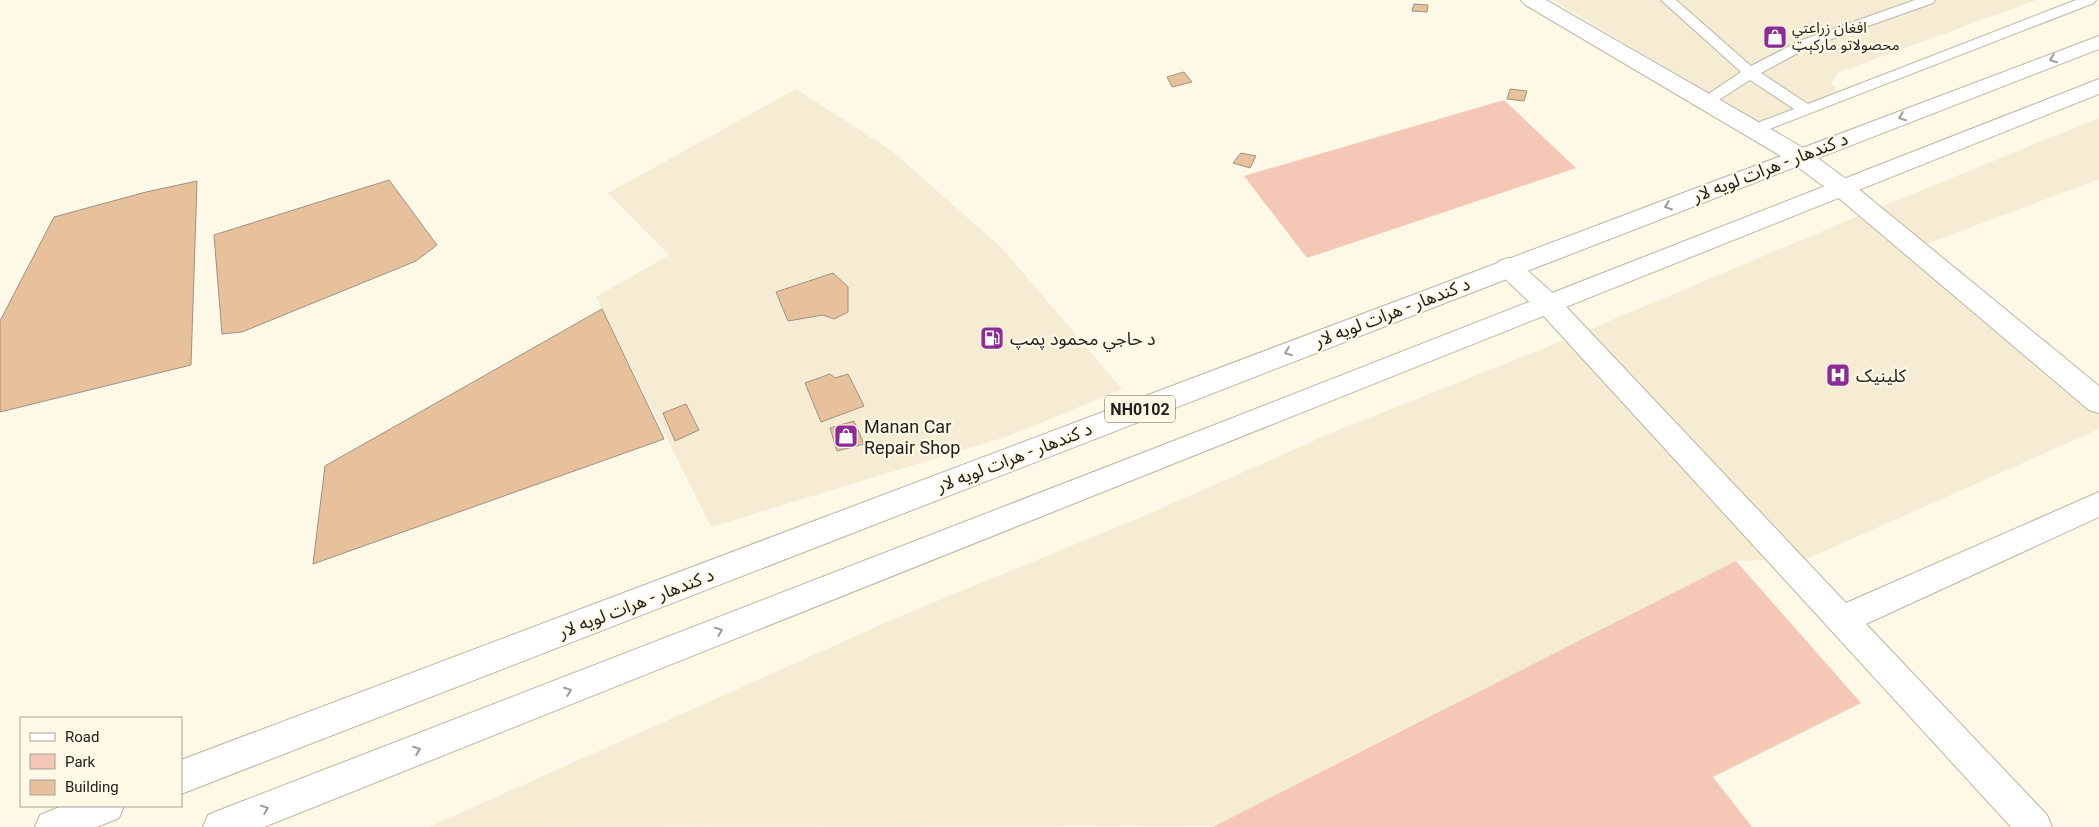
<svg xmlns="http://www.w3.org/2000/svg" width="2099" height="827" viewBox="0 0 2099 827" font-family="Roboto,'Noto Sans Arabic',sans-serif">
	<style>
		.built { fill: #f5ecd3 }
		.green { fill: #f5c7b7 }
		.building { fill: #e7c19c; stroke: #9e9184 }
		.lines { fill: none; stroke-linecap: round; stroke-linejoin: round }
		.lane-casing { stroke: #bbb5a5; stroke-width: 2 }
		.street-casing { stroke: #bbb5a5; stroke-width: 2 }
		.secondary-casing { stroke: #bbb5a5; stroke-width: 2 }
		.highway-casing { stroke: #bbb5a5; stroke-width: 2 }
		.lane { fill: #fff; fill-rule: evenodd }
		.street { fill: #fff; fill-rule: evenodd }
		.secondary { fill: #fff; fill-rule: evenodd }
		.highway { fill: #fff; fill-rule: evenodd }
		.oneway { stroke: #9c9b98 }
		.labels { text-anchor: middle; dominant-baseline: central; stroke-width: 4.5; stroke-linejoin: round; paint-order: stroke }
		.far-poi-label { font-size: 15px; fill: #23211b; stroke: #fef8e6; text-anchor: start }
		.shield { fill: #fef8e6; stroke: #656258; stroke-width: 1 }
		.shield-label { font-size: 16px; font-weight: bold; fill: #23211b }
		.street-label { font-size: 18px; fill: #23211b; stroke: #fef8e6 }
		.poi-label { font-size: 18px; fill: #23211b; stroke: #fef8e6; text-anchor: start }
	</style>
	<rect width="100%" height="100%" fill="#fef8e6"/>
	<path class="built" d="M1552 0H2036L1837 73 1831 84 1838 91 1761 123Z
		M796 89 892 151 1002 248 1122 389 1012 435 711 527 596 297 669 255 608 193Z
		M2099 118V179L1910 250 2099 408V429L1809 558 1736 561 1218 826 429 827 903 615 1151 513 1338 430 1548 347 1863 214Z"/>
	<path class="green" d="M1504 100 1576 168 1307 258 1244 176Z
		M1736 561 1861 703 1713 777 1752 827H1213Z"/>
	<path class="building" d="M1414 4 1428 5 1427 12 1412 11Z
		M1184 72 1192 82 1172 87 1167 77Z
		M1510 89 1527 91 1524 101 1507 99Z
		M1241 153 1256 156 1250 168 1233 163Z
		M389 180 437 245 416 261 242 332 222 334 214 235Z
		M197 181 191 365 0 412V321L54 217 146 192Z
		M833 273 848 287V312L834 319 823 315 788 321 776 292Z
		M602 309 664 439 313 564 325 466Z
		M830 374 835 378 848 374 864 406 821 422 805 383Z
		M686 404 699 430 675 441 663 413Z
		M854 421 864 444 837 451 830 428Z"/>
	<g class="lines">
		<g class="lane-casing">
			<path id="lane" d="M1661 0H1676L1751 66 1799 41 1915 0H1935L1933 3 1809 47 1761 73 1808 104 2076 0H2096L2094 3 1754 135 1749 134 1746 130 1749 126 1794 109 1750 80 1711 105H1701L1698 102 1701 99 1741 72Z"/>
		</g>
		<g class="street-casing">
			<path id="street" d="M1842 180 1850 182 2099 386V413L2089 410 1834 194 1830 188 1834 182Z
				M1508 258 1517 261 1557 297 1846 603 2099 492V517L1866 624 2047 815 2052 827H2011L1539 311 1499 273 1496 267 1499 261Z"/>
		</g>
		<g class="secondary-casing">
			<path id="secondary" d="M1521 0H1546L1807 150 1850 182 1854 188 1850 194 1842 196 1834 194 1791 162 1524 4Z"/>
		</g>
		<g class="highway-casing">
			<path id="highway" d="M2099 36V49L181 794V760Z
				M2099 79V94L264 827H203L208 815 220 810 1176 440Z
				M62 806H124L119 818 97 827H35L40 815Z"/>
		</g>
		<use href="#lane" class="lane"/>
		<use href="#street" class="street"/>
		<use href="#secondary" class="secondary"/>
		<use href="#highway" class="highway"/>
	</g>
	<defs><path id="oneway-chevron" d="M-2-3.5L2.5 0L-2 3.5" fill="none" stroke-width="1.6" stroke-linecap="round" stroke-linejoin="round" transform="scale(1.25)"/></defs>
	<g class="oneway">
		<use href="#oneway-chevron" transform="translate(2053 59) rotate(159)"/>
		<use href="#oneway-chevron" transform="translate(1902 117) rotate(159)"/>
		<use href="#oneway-chevron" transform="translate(1668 206) rotate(159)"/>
		<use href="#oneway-chevron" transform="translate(1288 352) rotate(159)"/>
		<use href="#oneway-chevron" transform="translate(719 631) rotate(-21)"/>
		<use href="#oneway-chevron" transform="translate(568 691) rotate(-21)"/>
		<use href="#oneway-chevron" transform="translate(417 750) rotate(-21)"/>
		<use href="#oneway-chevron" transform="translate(265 809) rotate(-21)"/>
	</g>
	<defs>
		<g id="shop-square" transform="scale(1.25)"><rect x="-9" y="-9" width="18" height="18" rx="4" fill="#8c2b94" stroke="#fef8e6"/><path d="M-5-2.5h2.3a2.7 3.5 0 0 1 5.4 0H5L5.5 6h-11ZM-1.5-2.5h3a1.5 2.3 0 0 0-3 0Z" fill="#fff"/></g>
		<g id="fuel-square" transform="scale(1.25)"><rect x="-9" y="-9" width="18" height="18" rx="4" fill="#8c2b94" stroke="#fef8e6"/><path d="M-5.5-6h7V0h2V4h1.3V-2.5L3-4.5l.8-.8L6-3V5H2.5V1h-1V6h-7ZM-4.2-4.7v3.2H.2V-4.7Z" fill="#fff"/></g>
		<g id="hospital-square" transform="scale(1.25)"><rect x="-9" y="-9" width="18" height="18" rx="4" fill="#8c2b94" stroke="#fef8e6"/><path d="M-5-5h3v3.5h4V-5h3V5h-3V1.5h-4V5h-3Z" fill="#fff"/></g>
	</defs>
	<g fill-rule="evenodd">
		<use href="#shop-square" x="1775" y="37"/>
		<use href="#fuel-square" x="992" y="338"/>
		<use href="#hospital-square" x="1838" y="375"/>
		<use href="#shop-square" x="846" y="436"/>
	</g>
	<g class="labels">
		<g class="far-poi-label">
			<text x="1792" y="28">افغان زراعتي<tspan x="1792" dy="17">محصولاتو مارکېټ</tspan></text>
		</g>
		<rect class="shield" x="1105" y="395.5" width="70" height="27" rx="4"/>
		<g class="shield-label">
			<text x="1140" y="409">NH0102</text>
		</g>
		<g class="street-label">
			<text transform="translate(1770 167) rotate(-21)">د کندهار - هرات لويه لار</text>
			<text transform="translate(1392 312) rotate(-21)">د کندهار - هرات لويه لار</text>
			<text transform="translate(1014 457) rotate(-21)">د کندهار - هرات لويه لار</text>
			<text transform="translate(636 603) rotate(-21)">د کندهار - هرات لويه لار</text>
		</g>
		<g class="poi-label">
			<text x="1010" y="338">د حاجي محمود پمپ</text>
			<text x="1856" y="375">کلينيک</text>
			<text x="864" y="426">Manan Car<tspan x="864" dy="21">Repair Shop</tspan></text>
		</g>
	</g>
	<rect x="20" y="717" width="162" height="90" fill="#fef8e6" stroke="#a6a295"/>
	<rect x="30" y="733" width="25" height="8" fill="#ffffff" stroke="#a6a295"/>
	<text x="65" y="742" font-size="15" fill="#23211b">Road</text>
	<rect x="30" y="754" width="25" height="15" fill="#f5c7b7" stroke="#a6a295"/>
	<text x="65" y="767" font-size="15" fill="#23211b">Park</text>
	<rect x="30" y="780" width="25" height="15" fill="#e7c19c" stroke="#a6a295"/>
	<text x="65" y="792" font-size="15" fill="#23211b">Building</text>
</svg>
